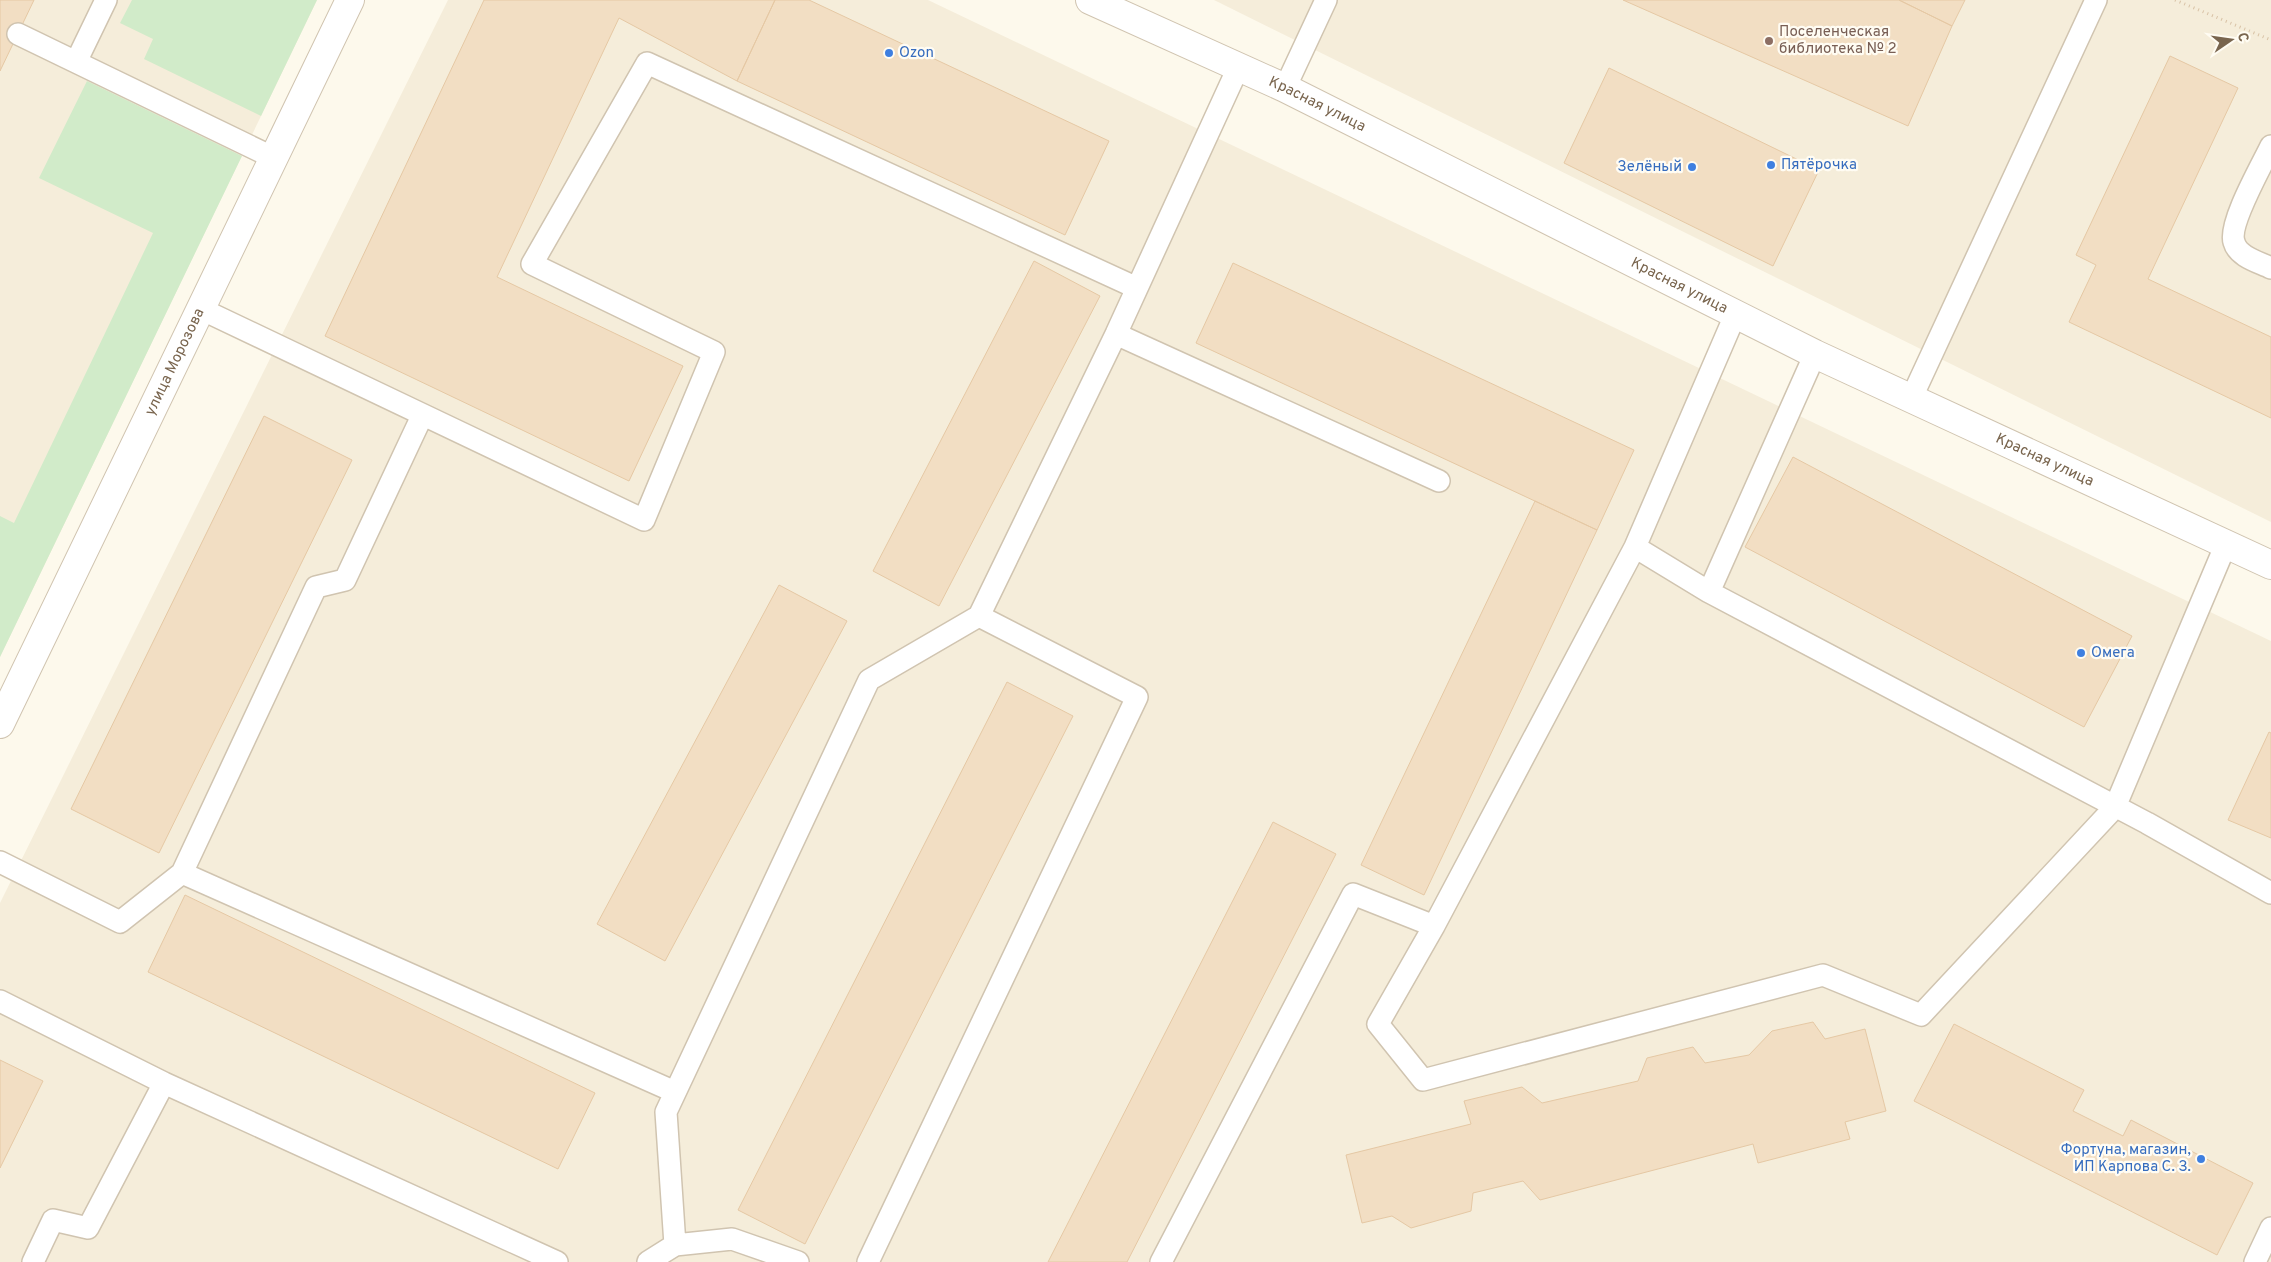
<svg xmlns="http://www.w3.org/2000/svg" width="2271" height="1262" viewBox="0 0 2271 1262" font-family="Overpass,sans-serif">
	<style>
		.residential { fill: #f5edda }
		.green { fill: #d1ebc9 }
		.building { fill: #f2dec3; stroke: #e5c8a4 }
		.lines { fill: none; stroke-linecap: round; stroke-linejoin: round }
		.service-casing { stroke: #d0c4b0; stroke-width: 24 }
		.tertiary-casing { stroke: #d0c4b0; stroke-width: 30 }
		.path { stroke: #d8c2a6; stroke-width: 3; stroke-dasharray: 1 4; stroke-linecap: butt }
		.service { stroke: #fff; stroke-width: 21 }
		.tertiary { stroke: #fff; stroke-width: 28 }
		.education-dot { fill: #8d6e63; stroke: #fffcf3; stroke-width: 2 }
		.shop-dot { fill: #3f7fe0; stroke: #fffcf3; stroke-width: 2 }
		.labels { text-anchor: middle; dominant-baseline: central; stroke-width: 4.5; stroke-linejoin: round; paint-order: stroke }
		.education-label { font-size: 15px; fill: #785e54; stroke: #fffcf3; text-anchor: start }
		.shop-label { font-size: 15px; fill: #366cbe; stroke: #fffcf3; text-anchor: start }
		.street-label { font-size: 15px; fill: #79654e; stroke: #fffcf3 }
	</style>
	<rect width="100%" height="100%" fill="#fdf9ec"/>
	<path class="residential" d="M0 0H317L0 657Z
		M448 0H928L2271 641V1262H0V903Z
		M1214 0H2271V522Z"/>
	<path class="green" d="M132 0H317L261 116 144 59 153 39 120 23Z
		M87 81 242 156 0 657V516L14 523 153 233 39 178Z"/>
	<path class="building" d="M0 0H34L0 71Z
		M484 0H775L737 81 619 18 497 277 683 366 629 481 325 336Z
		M775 0H809L1109 141 1065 235 737 81Z
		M1623 0H1899L1952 26 1908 126Z
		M1899 0H1965L1952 26Z
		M2170 56 2238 88 2148 279 2271 337V418L2069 322 2096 265 2076 255Z
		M1609 68 1819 170 1773 266 1564 163Z
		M1034 261 1100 296 939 606 873 571Z
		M1233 263 1634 450 1597 530 1196 343Z
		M264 416 352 460 159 853 71 809Z
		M1793 457 2132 636 2084 727 1745 547Z
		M1535 501 1597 530 1424 895 1361 865Z
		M779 585 847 621 665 961 597 924Z
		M1007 682 1073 716 805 1244 738 1210Z
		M2269 732 2271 733V838L2228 820Z
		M1273 822 1336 854 1127 1262H1048Z
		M185 895 595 1093 558 1169 148 972Z
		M1813 1022 1825 1039 1865 1029 1886 1111 1845 1122 1850 1139 1758 1163 1753 1144 1540 1200 1523 1181 1473 1193 1471 1211 1411 1228 1392 1216 1362 1223 1346 1155 1471 1124 1464 1101 1522 1087 1542 1103 1638 1081 1647 1058 1693 1047 1705 1063 1749 1055 1772 1031Z
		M1954 1024 2084 1090 2073 1111 2123 1136 2131 1120 2253 1183 2217 1255 1914 1101Z
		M0 1060 43 1081 0 1168Z"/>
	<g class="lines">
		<g class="service-casing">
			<path id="service" d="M18 34 274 158
				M76 62 106 0
				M1285 88 1326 0
				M2271 146C2262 165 2228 224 2234 242 2238 257 2259 262 2271 268
				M201 309 644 520 714 352 532 264 647 63 1137 288
				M1736 313 1635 547 1434 926 1378 1024 1423 1080 1823 975 1921 1015 2115 807 2226 544
				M1116 334 1439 481
				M1815 354 1709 592 2147 823 2271 893
				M1911 399 2096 0
				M422 416 345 580 316 587 182 873 675 1092
				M1635 547 1709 592
				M0 862 120 922 182 873
				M0 1001 164 1083 557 1262
				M33 1262 53 1220 88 1228 164 1083
				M648 1262 675 1245
				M798 1262 732 1239 675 1245 666 1112 869 680 979 616 1116 334 1238 68
				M868 1262 1137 697 979 616
				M1161 1262 1353 894 1434 926
				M2255 1262 2271 1228"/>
		</g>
		<g class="tertiary-casing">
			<g id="tertiary">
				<path id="s1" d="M1090 0 1285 88 1815 354 2271 565"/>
				<path id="s2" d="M0 724 350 0"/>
			</g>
		</g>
		<path class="path" d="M2175 0 2271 40"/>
		<use href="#service" class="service"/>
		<use href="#tertiary" class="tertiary"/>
	</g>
	<circle class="education-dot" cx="1769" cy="41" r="5"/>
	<g class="shop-dot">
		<circle cx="889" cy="53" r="5"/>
		<circle cx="1771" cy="165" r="5"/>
		<circle cx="1692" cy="167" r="5"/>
		<circle cx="2081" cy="653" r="5"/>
		<circle cx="2201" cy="1159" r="5"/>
	</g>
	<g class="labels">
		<g class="education-label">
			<text x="1779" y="32">Поселенческая<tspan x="1779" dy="17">библиотека № 2</tspan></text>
		</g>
		<g class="shop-label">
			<text x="899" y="53">Ozon</text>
			<text x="1781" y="165">Пятёрочка</text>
			<text x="1682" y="167" text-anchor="end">Зелёный</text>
			<text x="2091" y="653">Омега</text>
			<text x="2191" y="1150" text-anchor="end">Фортуна, магазин,<tspan x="2191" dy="17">ИП Карпова С. З.</tspan></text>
		</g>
		<g class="street-label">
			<text stroke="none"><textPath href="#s1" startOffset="250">Красная улица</textPath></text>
			<text stroke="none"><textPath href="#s1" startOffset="655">Красная улица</textPath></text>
			<text stroke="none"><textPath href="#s2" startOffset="402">улица Морозова</textPath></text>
			<text stroke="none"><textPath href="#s1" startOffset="1060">Красная улица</textPath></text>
		</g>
	</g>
	<g transform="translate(2231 40) rotate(77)" stroke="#fffcf3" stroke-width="4" paint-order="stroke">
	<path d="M0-4L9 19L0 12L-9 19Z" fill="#79654e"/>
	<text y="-8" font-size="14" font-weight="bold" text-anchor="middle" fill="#79654e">С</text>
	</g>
</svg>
